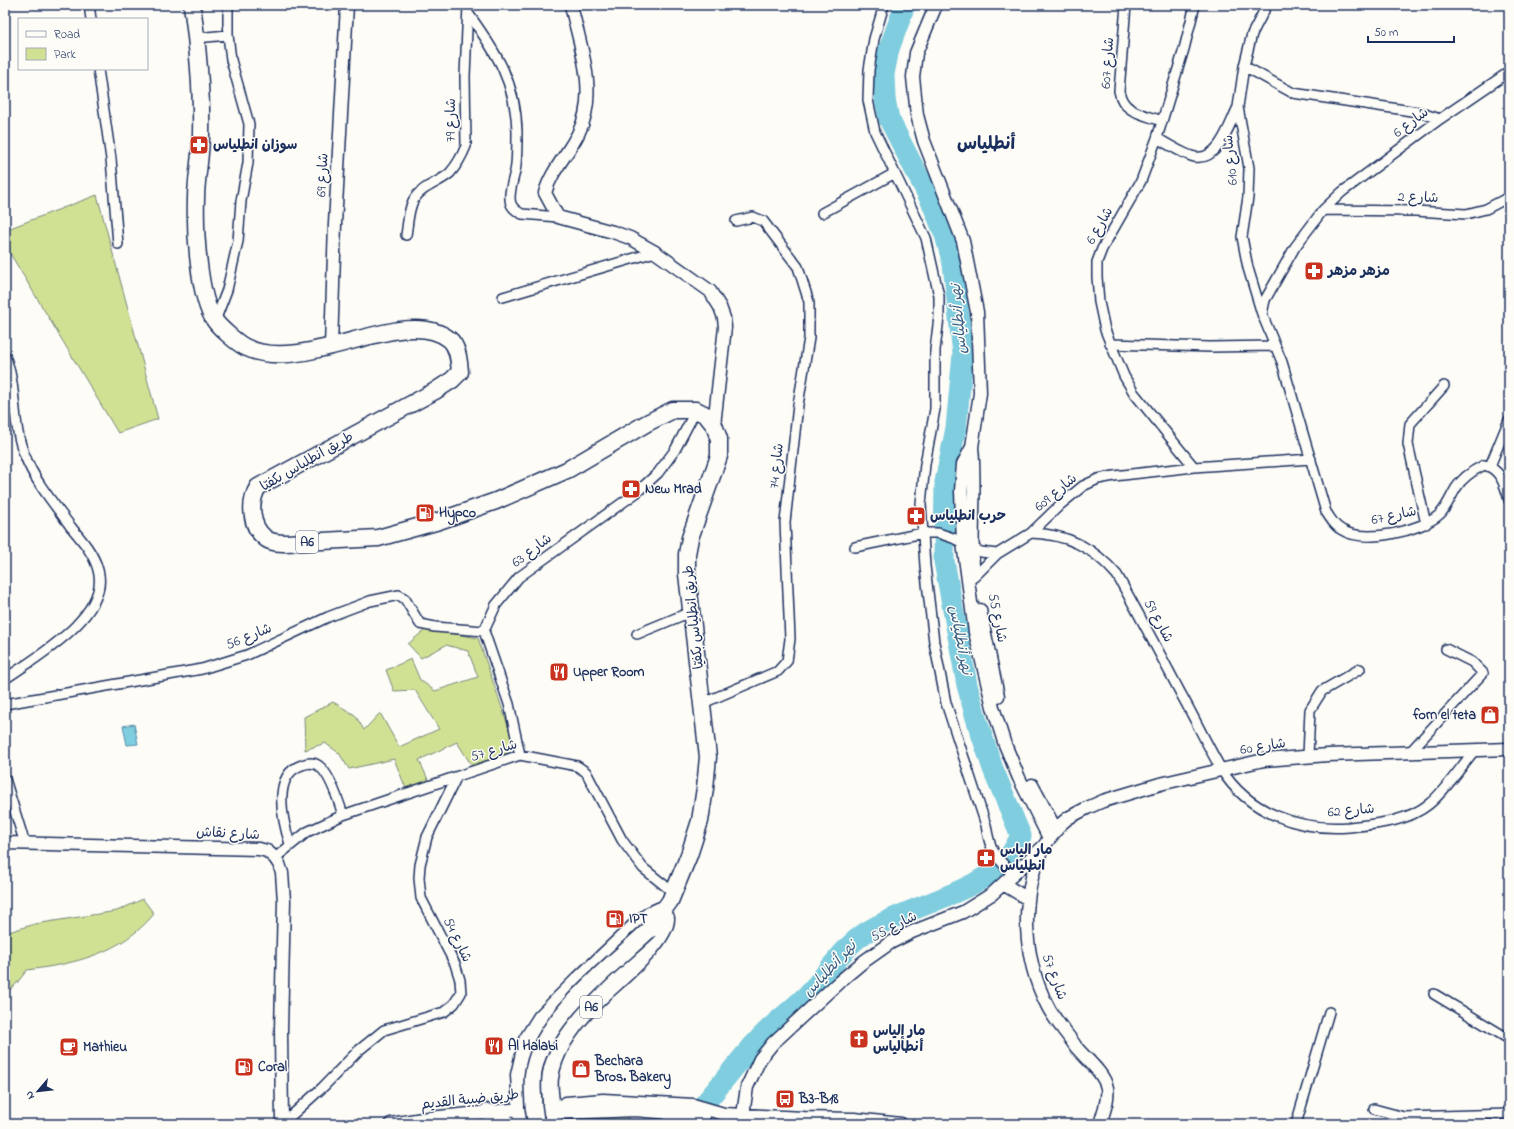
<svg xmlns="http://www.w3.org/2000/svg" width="1514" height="1129" viewBox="0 0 1514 1129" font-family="'Indie Flower','Playpen Sans Arabic',sans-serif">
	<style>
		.green { fill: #d1e194; stroke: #768879 }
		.water { fill: #7fcdde; stroke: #578eab }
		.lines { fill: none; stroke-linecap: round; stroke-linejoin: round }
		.river { stroke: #7fcdde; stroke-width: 21 }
		.minor-casing { stroke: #1b2f5e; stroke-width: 12 }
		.tertiary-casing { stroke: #1b2f5e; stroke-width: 15 }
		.trunk-casing { stroke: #1b2f5e; stroke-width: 19 }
		.minor { stroke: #fdfcf7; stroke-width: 9 }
		.tertiary { stroke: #fdfcf7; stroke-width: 12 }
		.trunk { stroke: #fdfcf7; stroke-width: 16 }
		.trunk-bridge-casing { stroke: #1b2f5e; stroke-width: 19; stroke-linecap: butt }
		.trunk-bridge { stroke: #fdfcf7; stroke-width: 16 }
		.labels { text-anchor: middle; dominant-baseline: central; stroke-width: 3; stroke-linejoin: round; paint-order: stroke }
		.shield { fill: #fdfcf7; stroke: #5f6c8c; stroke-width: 1 }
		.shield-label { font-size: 13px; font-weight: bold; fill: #1b2f5e }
		.street-label { font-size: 14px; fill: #1b2f5e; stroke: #fdfcf7 }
		.poi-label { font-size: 14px; font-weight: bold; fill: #1b2f5e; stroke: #fdfcf7; text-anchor: start }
		.water-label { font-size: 15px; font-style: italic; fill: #395e84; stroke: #fdfcf7 }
		.district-label { font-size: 18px; font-weight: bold; fill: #1b2f5e; stroke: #fdfcf7 }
	</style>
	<rect width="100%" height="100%" fill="#fdfcf7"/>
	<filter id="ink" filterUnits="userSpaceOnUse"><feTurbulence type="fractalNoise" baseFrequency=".025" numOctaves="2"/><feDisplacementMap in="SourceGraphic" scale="8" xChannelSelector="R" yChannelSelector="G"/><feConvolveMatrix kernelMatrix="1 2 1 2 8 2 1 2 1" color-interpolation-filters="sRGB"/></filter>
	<g filter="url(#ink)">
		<path class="green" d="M97 195 158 419 118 433 5 245V230Z
			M426 629 478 638 512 737 508 753 472 766 457 742 419 760 431 786 409 796 394 759 349 769 339 753 325 743 305 750 304 717 333 702 355 715 364 730 380 713 399 747 439 729 415 690 394 691 386 670 411 659 420 680 435 691 478 677 468 651 446 645 421 658 408 644Z
			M143 899 154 914C122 953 75 964 27 970L17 983 5 994V933L35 924 117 911Z
			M610 1116 628 1118 634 1124H581L590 1118Z"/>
		<path class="water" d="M134 724 138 744 127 745 123 726Z"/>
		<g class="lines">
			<path class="river" d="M686 1124C713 1097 733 1066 759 1039 773 1023 791 1011 806 996 827 975 842 947 868 931 909 905 985 892 1012 852 1015 847 1018 841 1021 836L993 769 976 718 967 685 944 561 945 482 956 428 963 354 953 264 945 235 932 203 889 119 885 99 884 74 889 49 905 5"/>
			<g class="minor-casing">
				<path id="minor" d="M89 5 91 19
					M228 5V35
					M884 5 874 39 869 70 868 100 875 132 926 238 939 296V317L935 350V409L925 464 921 504 925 566 934 642 946 703 986 825C990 852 995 856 1014 875
					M1126 5 1119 91C1123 113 1143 114 1162 121
					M1267 5 1252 34 1244 66 1238 107 1249 168 1248 197 1242 237 1248 268 1262 314 1282 362 1326 512C1331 519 1334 526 1342 530 1364 544 1422 531 1440 514 1447 507 1451 496 1456 488 1462 478 1474 470 1484 465 1500 468 1505 485 1509 500
					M468 13C496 52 516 82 517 132 517 143 517 154 516 165 515 177 507 193 511 204 513 209 518 212 522 214L558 217
					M196 38 228 35 231 60 249 124 248 163 241 201 238 241 227 290 215 321
					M1244 66 1293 93 1418 112 1440 119
					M98 69 111 159 118 244
					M1157 138C1167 144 1185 155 1195 157 1219 161 1229 125 1238 107
					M1323 210 1415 211 1466 214 1486 209 1509 197
					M822 213 895 173
					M406 235C408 224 408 211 413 201 420 187 439 183 450 173 457 165 462 156 466 146L465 76 468 5
					M503 297 655 252
					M1262 314 1265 300 1295 247 1323 210 1342 192 1440 119 1509 72
					M1110 344 1210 347 1275 346
					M5 356C18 388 11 424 25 456 35 482 55 505 71 527 82 540 94 554 98 570 111 615 35 658 5 679
					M1490 466 1509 420
					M1194 467 1134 393 1124 376 1105 330 1099 302 1097 277V262L1102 249 1141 181 1157 138 1184 49 1195 5
					M1426 524 1408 444 1410 424 1444 386
					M1031 533C1067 534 1093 547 1117 575 1139 614 1160 654 1181 694 1195 719 1207 745 1221 769 1248 813 1300 831 1349 827 1376 824 1407 822 1429 804 1446 790 1460 768 1474 751
					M855 547 923 533H938L953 538 981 552 997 554 1031 533 1061 504 1083 486 1098 479 1114 476 1194 467 1311 459
					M974 577 997 554
					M637 634 693 611
					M703 703 778 671 787 661 790 639 785 522 798 405 809 338V302L798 267 763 221 753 217 736 221
					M5 704 202 669 247 655 328 617 370 601 399 595 405 599 420 624 435 627 484 631
					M1409 753 1483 673 1472 662 1446 649
					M520 755 509 704 484 631 496 605 519 577 636 493 658 473 675 450 696 410
					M1308 756 1310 710 1322 691 1360 669
					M5 779 25 844
					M290 844C283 822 271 775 302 765 307 763 314 762 319 766 330 774 339 802 343 815
					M275 858 307 832 343 815 520 755 577 766 586 772 622 840 643 868 674 893
					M1434 994 1509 1039
					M1374 1109 1404 1117 1509 1114
					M282 1124 323 1087 358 1051 384 1030 444 1012 454 1004 461 993 460 980 455 964 421 898 419 878 420 865 427 837 456 778
					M1296 1124 1329 1012"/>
			</g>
			<g class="tertiary-casing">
				<path id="tertiary" d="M571 5C580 47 599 93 578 134 568 154 551 171 545 193L558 217 613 232 630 238 655 252 710 291 720 307 724 318 725 327 714 425
					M936 5 916 53 913 77 917 115 924 141 963 241 977 312 980 393 972 447 963 464 961 491 963 543 975 632 993 707 1004 742 1019 778 1049 838
					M331 347 335 224 347 5
					M972 447C976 486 971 526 973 566
					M980 610 998 696
					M1032 785 1056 830
					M5 843 259 849 267 851 275 858 279 864 282 873 284 901 281 1030 282 1124
					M1041 851C1020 899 1023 958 1047 1005 1054 1020 1067 1033 1076 1047 1086 1059 1104 1073 1107 1088 1109 1100 1103 1113 1100 1124
					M1005 885 1028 899
					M553 1110 566 1103 603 1100 693 1105 724 1114 804 1118 854 1119 901 1124
					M743 1115 747 1087 760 1059 773 1043 839 982 863 962 890 943 912 932 963 912 992 894 1043 847 1061 824 1068 818 1087 808 1103 801 1160 784 1264 760 1328 755 1509 749
					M391 1124 429 1118 520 1109 553 1110 565 1113 635 1110 694 1115"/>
			</g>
			<g class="trunk-casing">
				<path id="trunk" d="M192 5C198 48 202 92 201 135 201 157 196 178 196 199 195 228 198 298 215 321 220 328 237 343 245 347 303 377 404 303 449 339 458 346 459 361 460 372L452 380 435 391 258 487C249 502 250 526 265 538 271 543 279 543 286 543L378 538 439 521 496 501 567 470 647 423 673 410H696L706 415 714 425 719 439V456L690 538 687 554V574L708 757 705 788 700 821 689 855 670 901 649 930
					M487 1112 501 1117 507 1124
					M522 1124 519 1075 527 1040 541 1018 578 981 638 924 650 915 661 910
					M554 1124C553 1110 548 1092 550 1078 554 1047 579 1017 601 996 617 980 667 941 666 918
					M670 1124 702 1116"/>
			</g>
			<use href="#minor" class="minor"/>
			<use href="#tertiary" class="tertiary"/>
			<use href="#trunk" class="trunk"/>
			<g class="trunk-bridge-casing">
				<path id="trunk-bridge" d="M536 1124C533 1108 532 1091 533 1075 539 1020 611 966 649 930"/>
			</g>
			<use href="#trunk-bridge" class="trunk-bridge"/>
		</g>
	</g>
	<defs>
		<g id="pharmacy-square" transform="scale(1)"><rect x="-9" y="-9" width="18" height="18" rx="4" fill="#c8321e" stroke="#fdfcf7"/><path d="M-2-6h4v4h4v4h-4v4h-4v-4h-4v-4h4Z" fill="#fff"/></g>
		<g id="fuel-square" transform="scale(1)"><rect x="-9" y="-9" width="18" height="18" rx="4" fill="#c8321e" stroke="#fdfcf7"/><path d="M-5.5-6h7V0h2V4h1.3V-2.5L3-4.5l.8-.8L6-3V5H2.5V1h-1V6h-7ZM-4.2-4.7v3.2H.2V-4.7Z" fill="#fff"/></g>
		<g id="restaurant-square" transform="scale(1)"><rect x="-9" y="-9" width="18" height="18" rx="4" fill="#c8321e" stroke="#fdfcf7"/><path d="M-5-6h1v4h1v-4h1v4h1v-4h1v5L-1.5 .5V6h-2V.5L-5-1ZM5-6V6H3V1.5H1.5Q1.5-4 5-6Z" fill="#fff"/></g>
		<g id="shop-square" transform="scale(1)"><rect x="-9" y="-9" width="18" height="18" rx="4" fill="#c8321e" stroke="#fdfcf7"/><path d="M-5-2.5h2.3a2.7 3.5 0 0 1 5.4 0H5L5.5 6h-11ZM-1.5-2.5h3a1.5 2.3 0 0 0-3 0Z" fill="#fff"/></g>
		<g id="church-square" transform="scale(1)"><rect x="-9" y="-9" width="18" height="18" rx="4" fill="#c8321e" stroke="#fdfcf7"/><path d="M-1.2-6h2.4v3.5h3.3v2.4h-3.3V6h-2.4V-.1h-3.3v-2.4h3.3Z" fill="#fff"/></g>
		<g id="cafe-square" transform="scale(1)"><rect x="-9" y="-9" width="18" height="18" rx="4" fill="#c8321e" stroke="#fdfcf7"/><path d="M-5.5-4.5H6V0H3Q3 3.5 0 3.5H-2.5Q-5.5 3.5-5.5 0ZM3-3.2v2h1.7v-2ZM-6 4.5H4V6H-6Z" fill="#fff"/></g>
		<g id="bus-square" transform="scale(1)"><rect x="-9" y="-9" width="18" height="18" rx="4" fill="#c8321e" stroke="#fdfcf7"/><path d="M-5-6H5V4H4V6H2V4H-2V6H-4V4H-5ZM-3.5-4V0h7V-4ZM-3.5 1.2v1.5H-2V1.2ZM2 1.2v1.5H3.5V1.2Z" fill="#fff"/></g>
	</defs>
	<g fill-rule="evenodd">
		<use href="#pharmacy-square" x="199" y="145"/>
		<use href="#pharmacy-square" x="1314" y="271"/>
		<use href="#pharmacy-square" x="631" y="489"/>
		<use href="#fuel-square" x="425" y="513"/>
		<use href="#pharmacy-square" x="916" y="516"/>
		<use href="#restaurant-square" x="559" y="672"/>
		<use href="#shop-square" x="1490" y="715"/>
		<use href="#pharmacy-square" x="986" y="858"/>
		<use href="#fuel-square" x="615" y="919"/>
		<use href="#church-square" x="859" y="1039"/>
		<use href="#restaurant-square" x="494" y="1046"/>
		<use href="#cafe-square" x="69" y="1047"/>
		<use href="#fuel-square" x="244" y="1067"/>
		<use href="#shop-square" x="581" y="1069"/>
		<use href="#bus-square" x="785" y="1099"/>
	</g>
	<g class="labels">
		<g class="shield">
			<rect x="296" y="531" width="22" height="22" rx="3"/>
			<rect x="580" y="996" width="22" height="22" rx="3"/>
		</g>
		<g class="shield-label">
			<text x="307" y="542">A6</text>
			<text x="591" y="1007">A6</text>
		</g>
		<g class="street-label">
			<text transform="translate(1108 63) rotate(-86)">شارع 607</text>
			<text transform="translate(451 120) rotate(-90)">شارع 79</text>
			<text transform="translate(1411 123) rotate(-37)">شارع 6</text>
			<text transform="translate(1231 160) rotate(-96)">شارع 610</text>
			<text transform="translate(323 175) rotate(-87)">شارع 69</text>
			<text transform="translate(1418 198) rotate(2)">شارع 2</text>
			<text transform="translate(1100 226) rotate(-60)">شارع 6</text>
			<text transform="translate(307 462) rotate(-30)">طريق انطلياس بكفيّا</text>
			<text transform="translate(777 466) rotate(-84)">شارع 74</text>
			<text transform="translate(1056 493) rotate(-40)">شارع 609</text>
			<text transform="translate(1394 516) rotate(-12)">شارع 67</text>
			<text transform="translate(532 551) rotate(-37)">شارع 63</text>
			<text transform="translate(694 617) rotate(-96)">طريق انطلياس بكفيّا</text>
			<text transform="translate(997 618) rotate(79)">شارع 55</text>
			<text transform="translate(1158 621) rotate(62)">شارع 59</text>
			<text transform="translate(249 637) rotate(-22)">شارع 56</text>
			<text transform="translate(1263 747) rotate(-9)">شارع 60</text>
			<text transform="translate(494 751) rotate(-16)">شارع 57</text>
			<text transform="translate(1351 811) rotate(-5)">شارع 62</text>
			<text transform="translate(228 834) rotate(3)">شارع نقاش</text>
			<text transform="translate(894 927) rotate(-27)">شارع 55</text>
			<text transform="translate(457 940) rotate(64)">شارع 54</text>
			<text transform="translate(1054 977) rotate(70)">شارع 57</text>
			<text transform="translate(470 1100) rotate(-6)">طريق ضبية القديم</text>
		</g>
		<g class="poi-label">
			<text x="213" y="145">سوزان انطلياس</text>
			<text x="1328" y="271">مزهر مزهر</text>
			<text x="645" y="489">New Mrad</text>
			<text x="439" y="513">Hypco</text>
			<text x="930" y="516">حرب انطلياس</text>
			<text x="573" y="672">Upper Room</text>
			<text x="1476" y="715" text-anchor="end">forn el teta</text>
			<text x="1000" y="850">مار الياس<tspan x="1000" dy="16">انطلياس</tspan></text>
			<text x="629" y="919">IPT</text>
			<text x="873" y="1031">مار إلياس<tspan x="873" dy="16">أنطالياس</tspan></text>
			<text x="508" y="1046">Al Halabi</text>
			<text x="83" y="1047">Mathieu</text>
			<text x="595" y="1061">Bechara<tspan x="595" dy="16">Bros. Bakery</tspan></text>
			<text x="258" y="1067">Coral</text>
			<text x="799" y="1099">B3-B18</text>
		</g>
		<g class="water-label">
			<text transform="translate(959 319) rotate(-95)">نهر أنطلياس</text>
			<text transform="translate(960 640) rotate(79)">نهر أنطلياس</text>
			<text transform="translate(830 969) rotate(-47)">نهر أنطلياس</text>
		</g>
		<g class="district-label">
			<text x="986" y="145">أنطلياس</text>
		</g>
	</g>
	<rect width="1514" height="1129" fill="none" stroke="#fdfcf7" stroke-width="20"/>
	<rect x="10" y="10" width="1494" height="1109" fill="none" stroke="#1b2f5e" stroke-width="1.5" filter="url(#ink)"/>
	<rect x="18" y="18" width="130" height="52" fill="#fdfcf7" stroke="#a3aaba"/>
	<rect x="26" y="31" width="20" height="6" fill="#fdfcf7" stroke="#a3aaba"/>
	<text x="54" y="38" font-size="12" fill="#1b2f5e">Road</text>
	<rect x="26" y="48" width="20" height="12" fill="#d1e194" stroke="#a3aaba"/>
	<text x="54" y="58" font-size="12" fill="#1b2f5e">Park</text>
	<g transform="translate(38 1091) rotate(242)" stroke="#fdfcf7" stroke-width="3" paint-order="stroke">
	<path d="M0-3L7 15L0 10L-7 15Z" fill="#1b2f5e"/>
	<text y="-6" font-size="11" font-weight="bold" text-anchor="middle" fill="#1b2f5e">N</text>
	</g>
	<path d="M1368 36v6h86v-6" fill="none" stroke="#1b2f5e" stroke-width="2"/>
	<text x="1374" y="36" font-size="12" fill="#1b2f5e" stroke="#fdfcf7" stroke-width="3" paint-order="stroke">50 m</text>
</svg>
